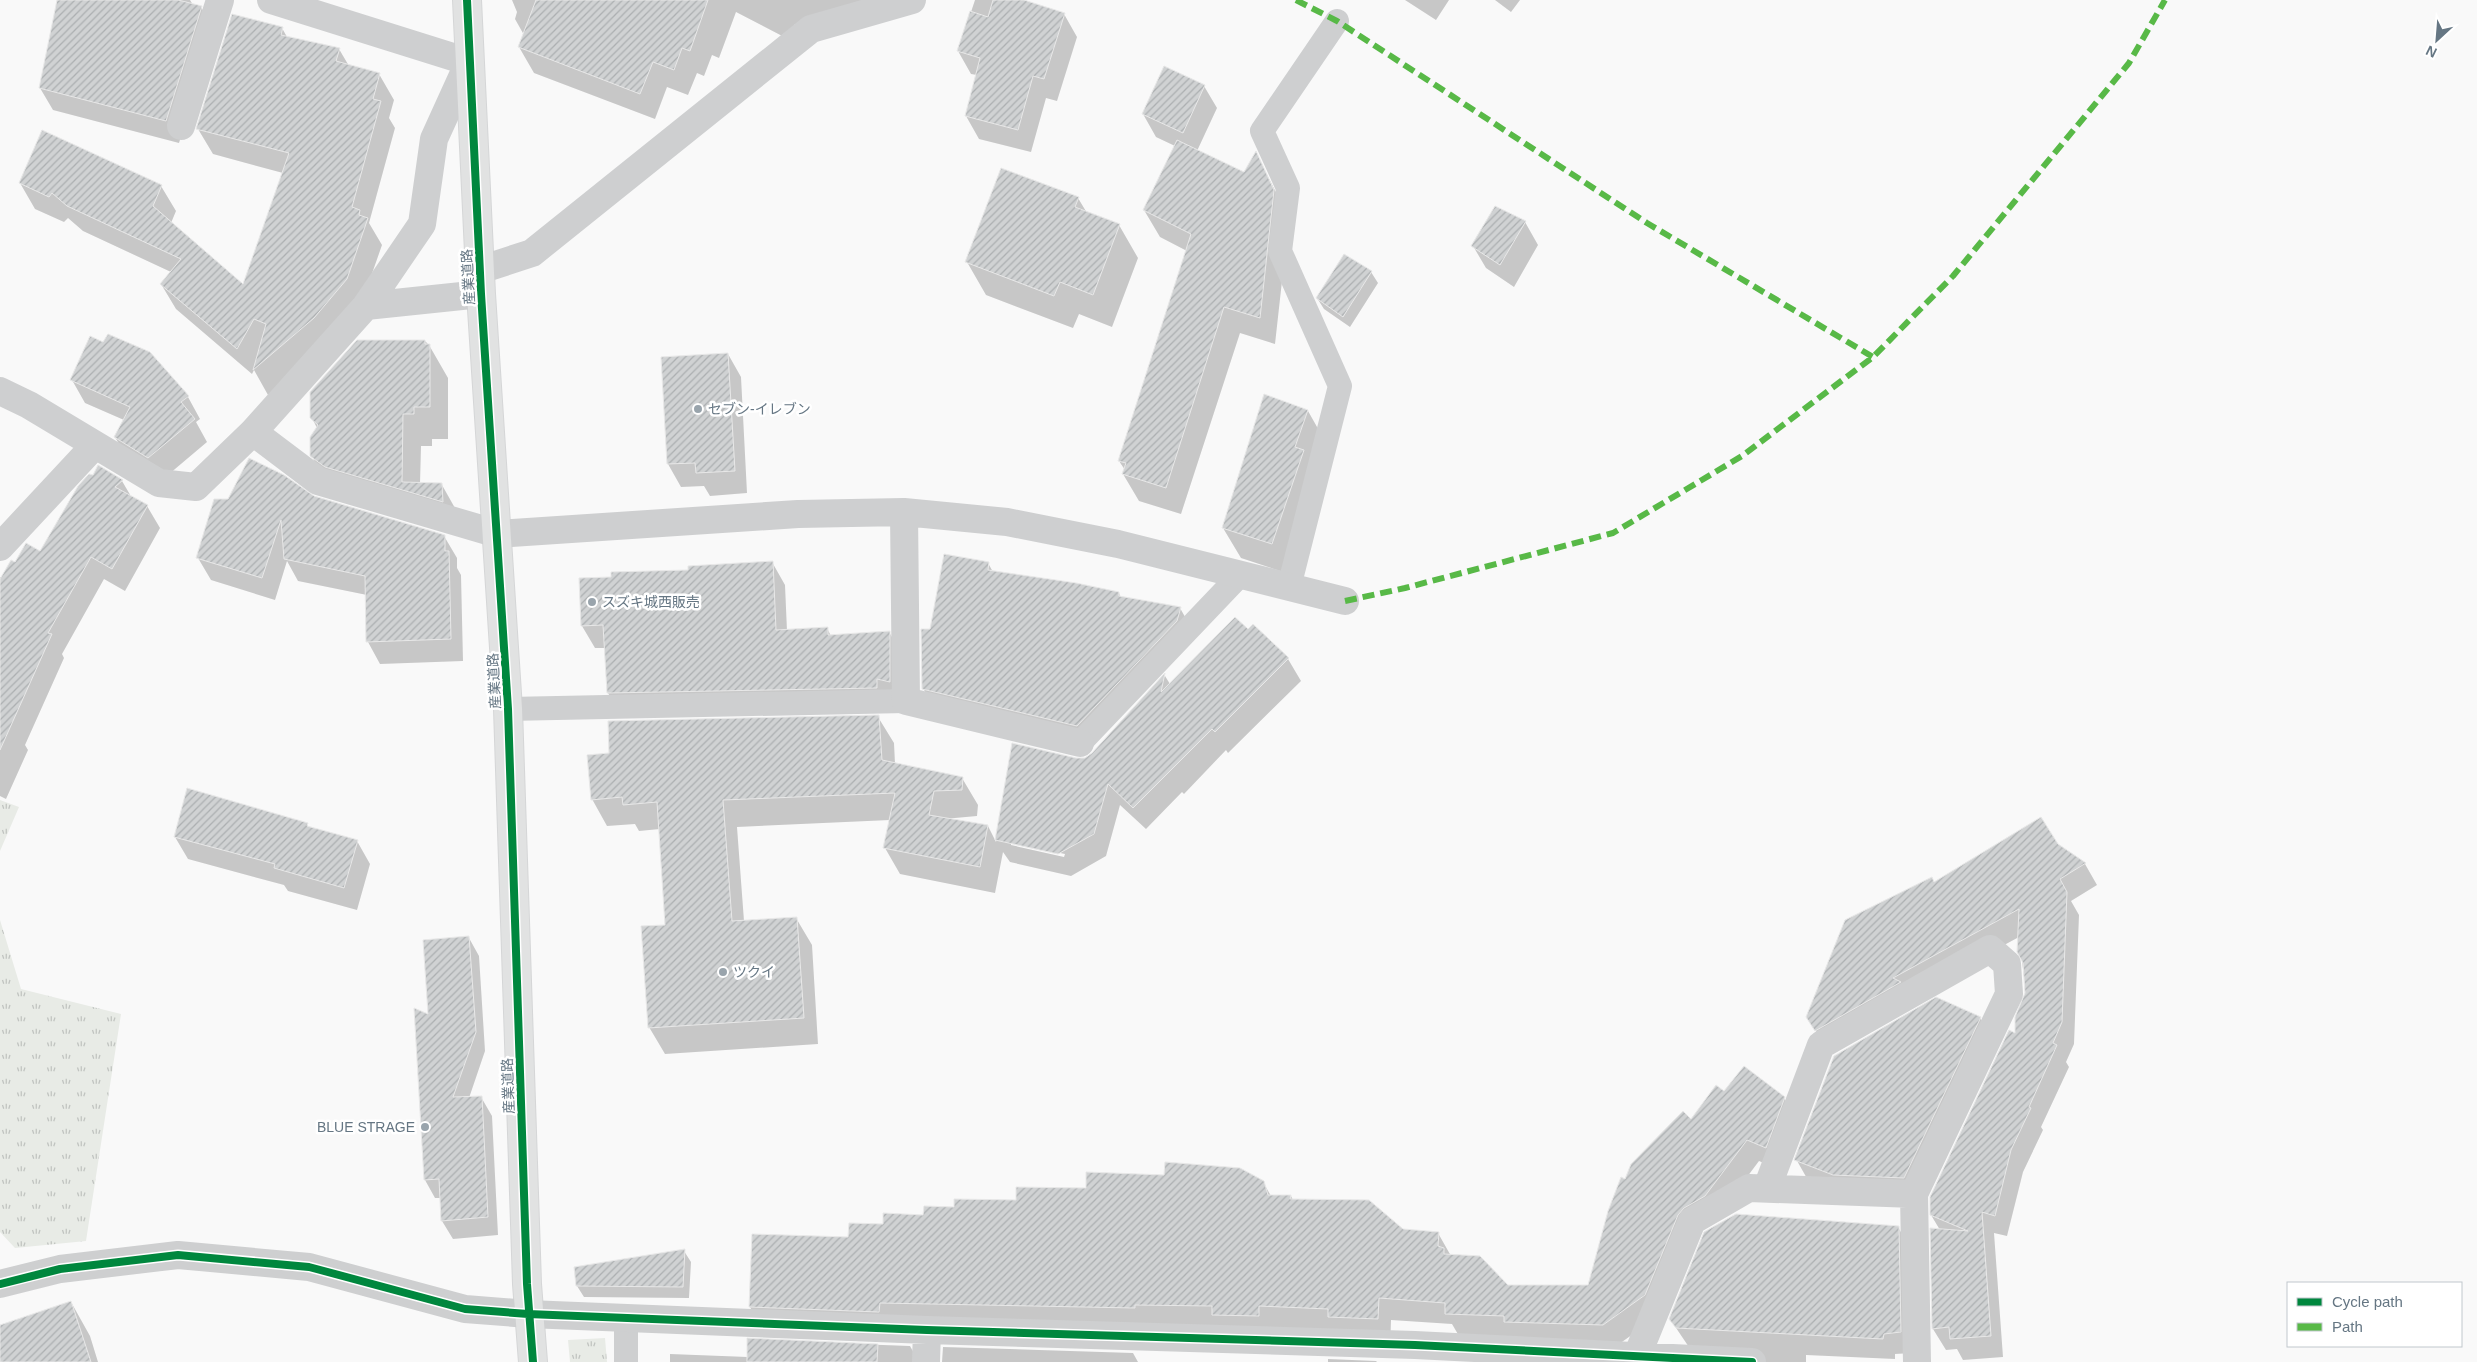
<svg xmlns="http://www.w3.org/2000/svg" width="2477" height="1362" viewBox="0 0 2477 1362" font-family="Helvetica,'Noto Sans JP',sans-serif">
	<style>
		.park { fill: url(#park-tufts) }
		.shadow { fill: #0003; fill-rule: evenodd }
		.building { fill: url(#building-hatch); stroke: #e8e8e8 }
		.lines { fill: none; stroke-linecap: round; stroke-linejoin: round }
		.secondary-casing { stroke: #d5d6d7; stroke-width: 30 }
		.lane { stroke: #cecfd0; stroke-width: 24 }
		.street { stroke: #cecfd0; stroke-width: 28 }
		.secondary { stroke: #e1e2e2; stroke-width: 28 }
		.quiet { stroke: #58b947; stroke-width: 6; stroke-dasharray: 12 6; stroke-linecap: butt }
		.cycleway-casing { stroke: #fff; stroke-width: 11 }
		.cycleway { stroke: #00873e; stroke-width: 8 }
		.poi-dot { fill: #99a4ac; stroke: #fff; stroke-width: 2 }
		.labels { text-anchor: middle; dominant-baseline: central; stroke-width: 5; stroke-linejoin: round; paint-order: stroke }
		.street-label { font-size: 14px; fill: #657683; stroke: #fff }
		.poi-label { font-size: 14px; fill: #657683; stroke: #fff; text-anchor: start }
	</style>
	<defs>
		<pattern id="park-tufts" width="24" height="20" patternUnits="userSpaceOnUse" patternTransform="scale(1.25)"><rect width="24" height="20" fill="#e8ebe6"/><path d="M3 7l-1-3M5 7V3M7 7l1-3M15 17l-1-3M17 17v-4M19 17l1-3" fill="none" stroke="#c0c3c0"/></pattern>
		<pattern id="building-hatch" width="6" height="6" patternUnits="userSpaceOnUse" patternTransform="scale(1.25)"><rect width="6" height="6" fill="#d0d2d3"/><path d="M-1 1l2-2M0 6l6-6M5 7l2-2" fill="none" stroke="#acafb1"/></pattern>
	</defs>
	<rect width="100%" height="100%" fill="#f9f9f9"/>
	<path class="park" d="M0 800 19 807 0 851Z
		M0 920 21 989 121 1014 86 1241 15 1248 0 1232Z
		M605 1338 607 1362H570L568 1340Z"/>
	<path class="shadow" d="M58 0H190L193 5 201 7 214 30 179 143 53 110 40 88Z
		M512 0H864L814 32 795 24 788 39 736 12 719 58 712 55 704 76 697 73 688 95 667 87 655 119 534 73 519 47 524 35 515 19 517 12Z
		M975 0H1020L1064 14 1077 37 1057 101 1046 98 1031 152 979 139 966 116 977 75 971 74 958 51Z
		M1405 0H1449L1436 20Z
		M1495 0H1520L1511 12Z
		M282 28 287 37 339 49 349 66 379 74 394 100 389 118 395 128 369 223 382 245 361 305 268 395 254 370 252 374 176 309 161 284 171 272 83 231 68 218 64 222 35 209 20 183 161 186 176 211 171 223 244 286 283 173 213 154 198 129Z
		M1204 86 1217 108 1197 151 1244 173 1256 153 1289 218 1275 344 1240 333 1181 514 1139 501 1123 474 1125 470 1119 461 1187 251 1160 237 1144 210 1175 146 1156 137 1143 114Z
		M1078 198 1087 213 1119 225 1138 258 1112 327 1079 314 1073 328 986 295 967 262Z
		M1525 222 1538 245 1514 287 1486 268 1473 246Z
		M1371 272 1378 283 1350 327 1324 309 1317 298Z
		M425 341 429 345 448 378V439H432V446H421L420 484 442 485 460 517 330 488 311 455 317 428 312 418Z
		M728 354 741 377 747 493 710 496 704 486 681 487 668 464 662 358Z
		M72 380 188 397 200 419 196 422 207 442 162 480 128 460 115 437 124 420 85 403Z
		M1308 411 1325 441 1289 574 1241 558 1223 528Z
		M122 481 132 498 147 506 160 528 125 591 104 579 62 654 64 658 25 745 28 750 6 799 0 796V577L2 578 16 564 41 553 79 487Z
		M313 497 444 536 457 558V568L461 575 463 661 380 664 368 642 367 595 298 581 287 561 275 600 211 580 198 558Z
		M772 562 785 585 787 631 827 628 831 636 889 632 902 654V704L621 715 608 693 606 648H595L582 626 689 571Z
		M988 563 993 572 1119 593 1121 598 1180 608 1193 631 1090 748 936 711 923 688 931 630Z
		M1248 631 1288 659 1301 681 1228 753 1226 750 1184 794 1182 792 1146 829 1120 805 1106 856 1071 876 1010 862 1003 852 995 893 900 874 885 848 890 820 737 827 744 921 796 918 812 945 818 1044 665 1054 649 1027 667 926 660 829 639 831 635 824 607 826 592 799 878 717 894 743 895 764 962 778 978 805 977 816 944 819 988 826 996 842 1013 744 1076 759H1085L1092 754 1165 676 1170 684ZM1011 843 1065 854 1064 857 1011 845Z
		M307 824 309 828 357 841 370 864 357 910 288 891 284 885 188 859 175 837Z
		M2057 845 2085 864 2097 885 2071 901 2079 915 2074 1044 2066 1062 2069 1067 2041 1127 2043 1130 2023 1172 2007 1236 1994 1233 2003 1357 1963 1360 1957 1349 1946 1350 1933 1329 1940 1230 1931 1215 2016 1035 2026 993 2019 937 1908 997 1820 1038 1807 1016 1934 883Z
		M469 938 479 956 485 1051 469 1098 481 1097 492 1116 498 1235 453 1239 442 1221 441 1198H435L425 1180 430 1016Z
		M1980 1018 1993 1041 1917 1200 1809 1182 1796 1159Z
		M1724 1093 1784 1098 1796 1120 1778 1169 1759 1161 1717 1217 1696 1229 1657 1317 1598 1359 1459 1336 1452 1324 1391 1320 1390 1350 762 1329 750 1307 850 1238 884 1225 955 1208 1017 1201 1087 1189 1263 1182 1271 1196H1291L1293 1200 1402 1230 1438 1233 1451 1256 1507 1286H1589L1626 1181 1691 1120Z
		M1898 1227 1910 1248 1912 1353 1895 1354V1359L1806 1355V1362H1699L1670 1319Z
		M684 1251 691 1262 689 1298 584 1297 577 1286Z
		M71 1302 90 1336 98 1362H0V1326Z
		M749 1340 910 1346 919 1362H670V1354L748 1357Z
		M943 1347 1133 1353 1138 1362H942Z
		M1328 1359 1376 1361 1377 1362H1328Z"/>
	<path class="building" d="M57 0H178L202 6 166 121 39 88Z
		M536 0H708L690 51 682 48 674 70 653 62 640 94 518 47Z
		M993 0H1024L1065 13 1044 79 1033 76 1018 130 965 116 980 58 957 51 970 11 988 17Z
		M232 14 283 27 281 35 340 48 336 61 380 73 373 99 381 101 352 207 360 210 359 215 368 218 347 279 314 318 253 370 266 324 254 319 237 349 160 284 181 259 67 206 52 193 49 197 19 183 42 130 162 185 153 206 243 284 289 153 196 129Z
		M1164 66 1205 85 1183 133 1142 114Z
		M1177 140 1244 172 1256 151 1274 190 1260 318 1224 307 1166 488 1122 474 1126 463 1118 461 1191 234 1143 210Z
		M1001 168 1079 197 1075 207 1120 224 1093 295 1060 282 1054 296 965 262Z
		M1495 206 1526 221 1500 265 1471 246Z
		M1344 254 1372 271 1343 317 1316 298Z
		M108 334 150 352 189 396 181 402 195 419 148 458 114 437 130 407 70 380 90 336 103 342Z
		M357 340H425V344H430V407H414V414H403L402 482 442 483 443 502 325 467 310 456V437L318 425 310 418V392Z
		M728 353 735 471 696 473 695 463 667 464 661 357Z
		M1264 394 1308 410 1295 447 1304 450 1272 544 1222 528Z
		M249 458 284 475 314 496 445 535V551H449L451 639 366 642 365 576 284 559 281 520 262 578 196 558 214 499H228Z
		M98 465 123 480 115 487 148 505 112 569 91 557 48 633 52 634 0 750V579L11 560 15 562 26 543 40 551 78 486 89 474 93 475Z
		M944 554 989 562 988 570 1076 583 1119 592V596L1181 607 1177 621 1077 726 922 689 921 629H930Z
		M773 561 776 630 828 627V635L890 631V682L877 679V688L607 693 603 625 581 626 579 578 611 577V572L688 570V566Z
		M1235 617 1248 629 1253 624 1289 658 1215 732 1212 729 1133 808 1108 784 1094 834 1058 854 995 840 1012 743 1076 758H1085L1092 753 1165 673 1161 692Z
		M879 715 882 760 963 777 962 790 934 791 929 815 988 825 980 867 883 848 895 793 723 800 732 921 797 917 804 1018 648 1028 641 926 665 925 657 802 623 805 622 797 591 800 587 755 609 753 608 721Z
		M187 788 308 823 307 826 358 840 344 888 274 868 275 864 174 837Z
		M2041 817 2058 844 2086 863 2060 879 2067 892 2062 1022 2053 1043 2057 1045 2029 1107 2031 1108 2011 1150 1995 1216 1982 1212 1991 1336 1950 1339 1949 1327 1932 1329 1930 1228 1968 1231 1930 1215V1197L2009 1030 2015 1033V1017L2025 993 2023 963 2017 952 2019 909 1893 978 1901 982 1815 1031 1806 1017 1845 920 1932 877 1934 882Z
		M469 936 476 1032 453 1097 482 1096 488 1217 441 1221 439 1179 424 1180 414 1008 428 1014 423 940Z
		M1936 997 1981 1017 1904 1178 1833 1175 1794 1160 1834 1056Z
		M1744 1066 1785 1097 1766 1148 1747 1140 1705 1196 1684 1208 1678 1215 1645 1295 1603 1325 1504 1322V1316L1445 1314V1303L1379 1298 1378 1319 1328 1317V1309L1259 1306V1316L1212 1315V1306L1135 1305V1308L880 1303 879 1312 749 1307 752 1234 848 1237 849 1223 883 1224V1213L923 1215 924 1206 954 1207V1199L1016 1200V1187L1086 1188V1172L1164 1175 1165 1162 1240 1168 1264 1181 1268 1195H1291L1290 1199 1369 1200 1403 1229 1439 1232 1438 1246 1444 1248V1254L1480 1256 1508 1285H1588L1608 1211 1621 1177 1625 1179 1631 1164 1683 1111 1691 1119 1716 1085 1724 1091Z
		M1736 1214 1899 1226 1901 1332 1884 1334 1883 1339 1676 1328 1669 1319 1704 1232Z
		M685 1249 683 1287 576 1286 574 1267Z
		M71 1301 91 1362H0V1325Z
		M747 1338 878 1344 877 1362H747Z"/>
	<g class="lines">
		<g class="secondary-casing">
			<path id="secondary" d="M467 0 481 294 508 709 527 1284 533 1362"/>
		</g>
		<path class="lane" d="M1289 587 1340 386 1280 251 1288 188 1262 131 1337 21
			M508 709 906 701
			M1080 743 1241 574
			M626 1362V1318"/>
		<path class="street" d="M181 126 220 0
			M480 270 532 253 811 29 912 0
			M366 306 481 294
			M0 391 29 405 159 483 196 487 253 432 366 306 422 224 434 139 469 62 271 0
			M253 432 318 481 498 534 798 514 904 512 1007 522 1118 544 1345 601
			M904 512 906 701 1080 743
			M0 547 95 445
			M1767 1188 1821 1045 1990 949 2007 964 2009 994 1914 1194 1917 1362
			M0 1284 60 1269 178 1255 309 1267 465 1309 528 1314 927 1330 1415 1345 1752 1362
			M1637 1356 1692 1221 1749 1188 1914 1194
			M926 1362 927 1330"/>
		<use href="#secondary" class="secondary"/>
		<path class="quiet" d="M1296 0 1337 21 1647 223 1873 357
			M1345 601 1405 588 1613 533 1742 456 1873 357 1953 276 2129 63 2165 0"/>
		<g class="cycleway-casing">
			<path id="cycleway" d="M467 0 481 294 508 709 527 1284 533 1362
				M0 1284 60 1269 178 1255 309 1267 465 1309 528 1314 927 1330 1415 1345 1752 1362"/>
		</g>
		<use href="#cycleway" class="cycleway"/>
	</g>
	<g class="poi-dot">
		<circle cx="698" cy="409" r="5"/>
		<circle cx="592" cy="602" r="5"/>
		<circle cx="723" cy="972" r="5"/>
		<circle cx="425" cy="1127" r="5"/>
	</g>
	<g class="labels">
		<g class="street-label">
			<text transform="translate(468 277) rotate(-93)">産業道路</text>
			<text transform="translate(494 681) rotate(-93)">産業道路</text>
			<text transform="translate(508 1086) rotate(-92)">産業道路</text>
		</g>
		<g class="poi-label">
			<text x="708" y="409">セブン-イレブン</text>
			<text x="602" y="602">スズキ城西販売</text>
			<text x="733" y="972">ツクイ</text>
			<text x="415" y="1127" text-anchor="end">BLUE STRAGE</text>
		</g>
	</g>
	<rect x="2287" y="1282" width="175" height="65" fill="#ffffff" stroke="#c1c8cd"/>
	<rect x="2297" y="1298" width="25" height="8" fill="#00873e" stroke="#c1c8cd"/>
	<text x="2332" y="1307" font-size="15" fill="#657683">Cycle path</text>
	<rect x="2297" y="1323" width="25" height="8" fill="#58b947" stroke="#c1c8cd"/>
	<text x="2332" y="1332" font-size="15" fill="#657683">Path</text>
	<g transform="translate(2437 40) rotate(206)" stroke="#ffffff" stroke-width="4" paint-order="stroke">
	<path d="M0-4L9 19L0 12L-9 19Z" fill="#657683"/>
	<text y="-8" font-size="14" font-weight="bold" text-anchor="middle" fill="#657683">N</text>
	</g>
</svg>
